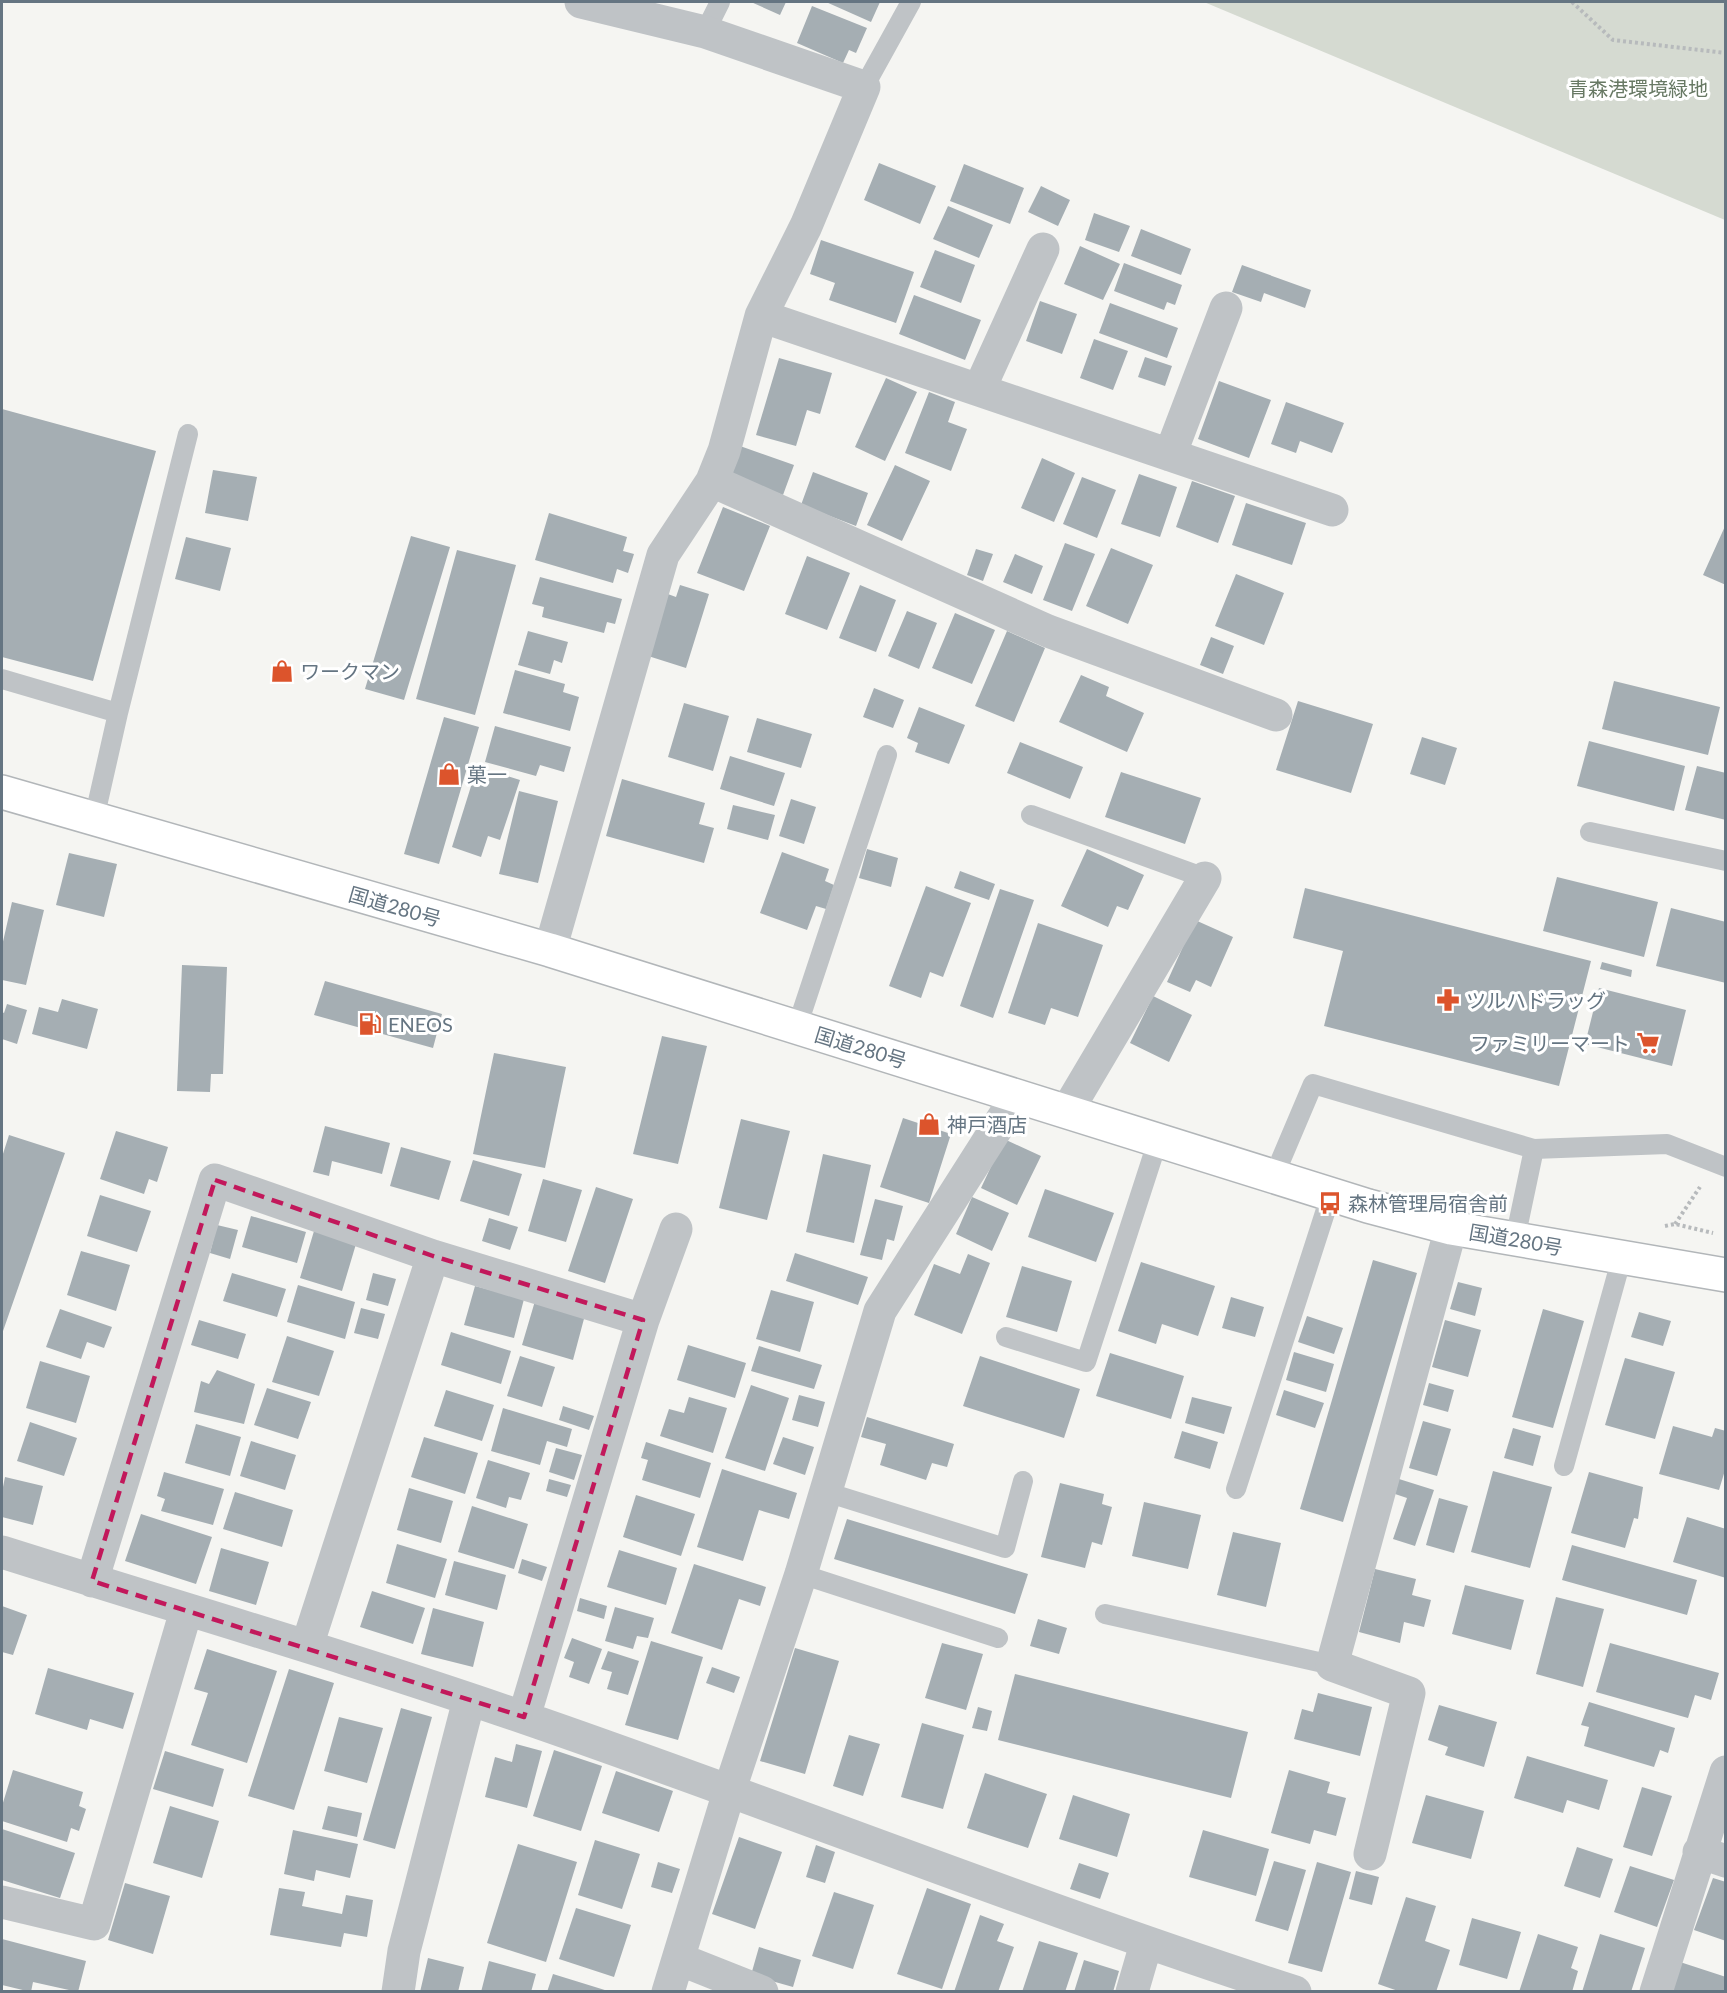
<svg xmlns="http://www.w3.org/2000/svg" width="1727" height="1993" viewBox="0 0 1727 1993" font-family="Lato,'Noto Sans JP',sans-serif">
	<style>
		.green { fill: #d5dad1 }
		.building { fill: #a5aeb3 }
		.lines { fill: none; stroke-linecap: round; stroke-linejoin: round }
		.trunk-casing { stroke: #b2b6b9; stroke-width: 36 }
		.path { stroke: #b7babc; stroke-width: 4; stroke-dasharray: 3 3; stroke-linecap: butt }
		.service { stroke: #bfc3c6; stroke-width: 20 }
		.minor { stroke: #bfc3c6; stroke-width: 33 }
		.trunk { stroke: #fff; stroke-width: 33 }
		.marked { fill: none; stroke: #c2185b; stroke-width: 4.5; stroke-dasharray: 12 8; stroke-linejoin: round }
		.labels { text-anchor: middle; dominant-baseline: central; stroke-width: 6; stroke-linejoin: round; paint-order: stroke }
		.park-label { font-size: 20px; fill: #687964; stroke: #fff }
		.poi-label { font-size: 20px; fill: #657582; stroke: #fff; text-anchor: start }
		.street-label { font-size: 20px; fill: #657582; stroke: #fff }
	</style>
	<rect width="100%" height="100%" fill="#f5f5f2"/>
	<path class="green" d="M1204 2H1725V220Z"/>
	<path class="building" d="M751 2H786L780 15Z
		M826 2H880L871 22Z
		M812 6 867 28 856 53 849 50 843 63 797 43Z
		M879 163 936 186 920 224 864 200Z
		M964 164 1024 188 1010 224 950 201Z
		M1041 186 1070 200 1058 226 1028 212Z
		M948 206 993 225 979 258 933 239Z
		M1094 213 1130 226 1119 252 1085 240Z
		M1141 229 1191 249 1181 275 1131 256Z
		M821 240 914 272 896 323 829 300 835 283 810 274Z
		M1080 246 1120 264 1103 300 1064 284Z
		M935 250 975 265 961 303 920 287Z
		M1124 263 1182 285 1175 305 1167 302 1164 310 1114 291Z
		M1242 265 1311 290 1305 308 1264 293 1261 302 1232 292Z
		M914 295 981 320 965 360 899 334Z
		M1040 301 1077 314 1062 354 1026 341Z
		M1110 303 1178 328 1167 358 1099 333Z
		M1094 339 1128 351 1113 390 1080 378Z
		M1145 357 1172 366 1165 386 1138 377Z
		M779 358 832 373 820 414 807 410 796 446 756 435Z
		M886 378 917 392 885 461 855 447Z
		M1219 381 1271 400 1249 458 1198 439Z
		M929 392 955 402 948 422 967 429 951 471 905 453Z
		M1286 402 1344 423 1332 453 1300 441 1296 453 1271 444Z
		M2 409 156 451 93 681 2 657Z
		M740 446 794 465 783 495 729 475Z
		M1042 458 1075 473 1054 522 1021 508Z
		M895 465 930 481 902 541 867 525Z
		M213 470 257 477 248 521 205 513Z
		M813 472 868 493 856 526 801 505Z
		M1139 474 1177 487 1160 537 1121 524Z
		M1082 477 1116 490 1097 538 1063 524Z
		M1192 481 1235 496 1218 543 1176 527Z
		M1246 503 1306 523 1292 565 1232 545Z
		M723 507 770 526 744 591 697 573Z
		M549 513 627 537 623 551 634 554 628 573 617 569 613 583 535 560Z
		M1726 524V585L1703 575Z
		M411 536 450 547 404 700 365 689Z
		M186 537 231 548 220 591 175 579Z
		M1065 543 1095 554 1072 611 1043 600Z
		M1111 548 1153 565 1128 624 1086 606Z
		M976 549 993 554 983 581 967 575Z
		M457 550 516 565 475 715 416 699Z
		M1015 554 1043 566 1032 594 1003 582Z
		M807 556 850 573 827 630 785 614Z
		M1236 574 1284 593 1264 645 1215 626Z
		M540 577 622 599 615 624 607 622 604 633 542 617 544 607 532 604Z
		M680 585 709 594 686 668 645 655 665 593 676 597Z
		M860 585 896 600 876 652 839 638Z
		M907 611 937 623 919 669 888 656Z
		M955 613 995 630 972 684 932 668Z
		M528 631 568 642 562 663 554 660 550 674 518 665Z
		M1007 631 1045 648 1014 722 975 706Z
		M1211 637 1234 646 1223 674 1200 665Z
		M515 670 565 684 563 692 579 697 570 731 503 713Z
		M1081 675 1109 687 1106 696 1144 713 1127 752 1059 722Z
		M1614 681 1720 707 1708 755 1602 729Z
		M874 688 904 700 893 728 863 717Z
		M1298 701 1373 724 1351 793 1276 770Z
		M684 703 729 716 713 771 668 757Z
		M919 707 965 725 949 764 915 752 918 743 907 738Z
		M444 717 479 727 439 864 404 854Z
		M757 718 812 734 801 768 747 752Z
		M495 726 571 747 564 772 540 765 536 776 485 762Z
		M1422 737 1457 748 1445 785 1410 774Z
		M1589 741 1685 766 1674 811 1577 786Z
		M1020 742 1083 767 1070 799 1007 773Z
		M730 756 785 773 774 806 720 789Z
		M1697 766 1726 773V820L1685 810Z
		M477 767 520 780 500 840 488 836 481 857 452 847Z
		M1121 772 1201 798 1185 844 1105 817Z
		M622 779 705 803 699 824 714 828 704 863 606 836Z
		M519 791 558 801 538 883 499 874Z
		M791 799 816 807 804 844 779 836Z
		M733 805 775 815 768 840 727 829Z
		M867 849 898 858 891 887 859 878Z
		M1087 849 1144 875 1128 910 1117 906 1108 927 1061 906Z
		M782 852 829 869 825 881 834 885 826 909 816 906 807 930 760 913Z
		M69 853 117 864 104 917 56 905Z
		M960 871 995 884 989 900 954 888Z
		M1557 877 1658 902 1644 957 1543 931Z
		M926 886 971 903 943 977 930 972 921 998 889 986Z
		M1305 888 1591 961 1559 1086 1324 1026 1343 951 1293 938Z
		M1000 889 1034 900 993 1018 960 1006Z
		M12 902 44 910 26 985 2 980V946Z
		M1671 908 1726 922V983L1656 966Z
		M1195 920 1233 937 1211 987 1196 980 1190 992 1167 982Z
		M1038 923 1103 945 1078 1017 1051 1008 1045 1025 1008 1013Z
		M1602 962 1632 970 1631 977 1600 969Z
		M182 965 227 967 223 1074H211L210 1092 177 1091Z
		M325 981 442 1014 433 1048 314 1015Z
		M1599 988 1686 1010 1672 1066 1585 1044Z
		M1153 996 1192 1015 1169 1062 1130 1043Z
		M62 999 98 1009 87 1049 32 1034 39 1007 58 1012Z
		M7 1004 27 1010 17 1044 2 1039V1012L4 1013Z
		M662 1036 707 1046 678 1164 633 1154Z
		M494 1053 566 1067 545 1168 473 1154Z
		M903 1118 951 1134 929 1203 880 1187Z
		M741 1119 790 1131 767 1220 719 1208Z
		M325 1126 390 1143 382 1174 332 1161 329 1176 313 1172Z
		M116 1131 168 1147 157 1182 149 1179 144 1194 100 1179Z
		M9 1135 65 1153 2 1334V1157Z
		M1004 1139 1041 1156 1017 1205 981 1188Z
		M401 1147 451 1161 439 1200 390 1186Z
		M823 1154 871 1165 854 1243 806 1232Z
		M473 1160 522 1174 509 1216 460 1201Z
		M543 1179 582 1190 566 1242 528 1231Z
		M596 1187 633 1199 605 1283 568 1271Z
		M1045 1189 1114 1213 1096 1262 1028 1237Z
		M100 1195 151 1211 137 1252 87 1236Z
		M972 1197 1009 1213 992 1251 956 1234Z
		M875 1199 903 1206 894 1241 887 1239 882 1260 860 1255Z
		M251 1216 306 1232 297 1263 242 1247Z
		M489 1218 518 1227 510 1250 482 1241Z
		M217 1225 238 1230 230 1259 210 1253Z
		M314 1231 356 1244 342 1291 300 1278Z
		M81 1251 130 1265 116 1311 67 1295Z
		M795 1253 868 1277 858 1305 786 1281Z
		M968 1254 990 1263 962 1334 914 1315 934 1264 960 1274Z
		M1373 1260 1417 1273 1343 1522 1300 1509Z
		M1141 1262 1215 1286 1198 1336 1162 1324 1156 1344 1118 1331Z
		M1022 1266 1072 1281 1057 1332 1006 1317Z
		M232 1273 286 1289 277 1317 223 1301Z
		M373 1273 396 1279 388 1306 366 1300Z
		M1458 1282 1482 1288 1475 1316 1450 1309Z
		M298 1285 355 1302 345 1339 287 1322Z
		M475 1286 524 1299 514 1338 464 1325Z
		M771 1290 814 1302 800 1352 756 1339Z
		M1231 1297 1264 1307 1255 1337 1222 1328Z
		M535 1301 585 1315 573 1360 522 1345Z
		M361 1308 385 1314 378 1339 354 1333Z
		M60 1309 112 1327 104 1348 87 1342 81 1359 46 1347Z
		M1543 1309 1584 1321 1553 1428 1512 1417Z
		M1639 1312 1671 1321 1663 1346 1631 1337Z
		M1307 1316 1343 1328 1334 1354 1298 1342Z
		M199 1320 246 1334 238 1359 191 1345Z
		M1445 1320 1481 1330 1468 1377 1432 1367Z
		M451 1332 511 1351 501 1384 441 1365Z
		M287 1336 334 1351 319 1396 272 1382Z
		M688 1345 746 1363 735 1398 677 1380Z
		M759 1346 822 1365 814 1389 751 1371Z
		M1294 1352 1334 1364 1326 1392 1286 1380Z
		M1110 1353 1184 1376 1171 1419 1096 1396Z
		M520 1356 555 1367 542 1407 507 1396Z
		M980 1356 1080 1389 1064 1438 963 1406Z
		M1625 1358 1675 1372 1655 1439 1605 1425Z
		M40 1361 90 1376 76 1423 26 1408Z
		M217 1370 255 1384 244 1424 194 1412 201 1381 209 1384Z
		M1429 1383 1454 1390 1448 1412 1423 1405Z
		M751 1385 789 1398 765 1471 725 1458Z
		M267 1388 311 1402 298 1439 254 1425Z
		M446 1390 494 1405 482 1441 434 1426Z
		M1284 1390 1324 1403 1315 1428 1276 1415Z
		M799 1395 825 1402 818 1427 792 1420Z
		M689 1397 727 1408 713 1453 660 1436 669 1409 684 1413Z
		M1192 1397 1232 1407 1224 1434 1185 1423Z
		M563 1406 594 1416 589 1430 559 1420Z
		M503 1408 572 1429 567 1447 547 1441 540 1465 491 1451Z
		M867 1417 954 1444 947 1467 932 1463 926 1480 880 1465 886 1444 861 1437Z
		M1423 1421 1451 1429 1437 1476 1409 1468Z
		M30 1422 77 1438 64 1476 17 1461Z
		M196 1424 241 1437 230 1476 185 1463Z
		M1673 1426 1712 1437 1715 1428 1726 1431V1467L1719 1490 1659 1474Z
		M1513 1428 1541 1436 1533 1466 1504 1458Z
		M1182 1431 1218 1442 1210 1469 1174 1458Z
		M424 1437 478 1453 465 1494 411 1477Z
		M783 1437 814 1447 805 1475 773 1464Z
		M251 1441 296 1455 285 1490 240 1476Z
		M646 1442 711 1463 700 1498 642 1480 648 1460 641 1458Z
		M556 1448 582 1455 574 1480 549 1472Z
		M488 1460 530 1473 521 1500 509 1497 506 1508 476 1498Z
		M722 1469 797 1493 789 1519 759 1510 743 1561 697 1547Z
		M1493 1471 1552 1487 1530 1568 1471 1552Z
		M164 1472 224 1489 213 1525 161 1511 165 1499 157 1496Z
		M1589 1472 1643 1487 1638 1519 1634 1518 1625 1548 1571 1533Z
		M5 1477 43 1486 33 1525 2 1517V1492Z
		M549 1479 571 1485 567 1497 546 1491Z
		M1399 1479 1434 1490 1415 1546 1393 1539 1407 1498 1395 1494Z
		M1060 1483 1104 1494 1102 1504 1112 1507 1102 1545 1092 1542 1085 1568 1041 1557Z
		M409 1488 453 1501 441 1543 397 1530Z
		M235 1492 293 1510 282 1547 223 1529Z
		M636 1495 695 1514 681 1556 623 1537Z
		M1439 1498 1468 1506 1454 1553 1426 1545Z
		M1144 1502 1201 1515 1188 1569 1132 1556Z
		M472 1506 528 1524 514 1569 458 1552Z
		M141 1514 212 1537 196 1584 125 1561Z
		M1687 1517 1726 1529V1578L1673 1562Z
		M847 1519 1028 1574 1015 1614 834 1559Z
		M1233 1532 1281 1543 1266 1607 1217 1595Z
		M397 1544 447 1559 435 1598 386 1583Z
		M1572 1545 1697 1580 1687 1615 1562 1580Z
		M221 1548 269 1562 256 1605 209 1591Z
		M619 1550 677 1568 666 1605 607 1587Z
		M522 1559 547 1567 542 1581 518 1573Z
		M454 1561 506 1575 497 1610 445 1595Z
		M694 1564 766 1587 760 1606 739 1599 722 1650 671 1633Z
		M1375 1569 1416 1579 1412 1595 1431 1600 1424 1627 1404 1622 1400 1643 1359 1632Z
		M1465 1585 1524 1600 1511 1650 1452 1634Z
		M372 1591 425 1608 413 1644 360 1627Z
		M1556 1597 1604 1609 1583 1687 1536 1674Z
		M580 1598 607 1606 604 1619 577 1611Z
		M2 1606 27 1615 13 1655 2 1652Z
		M615 1607 654 1618 648 1638 637 1636 633 1649 605 1641Z
		M433 1608 484 1622 473 1667 421 1654Z
		M1038 1619 1067 1628 1059 1654 1030 1646Z
		M572 1638 602 1649 589 1684 569 1677 574 1662 564 1658Z
		M651 1641 703 1657 678 1740 625 1725Z
		M942 1643 983 1654 966 1710 925 1698Z
		M1610 1643 1719 1673 1711 1700 1695 1695 1688 1718 1596 1692Z
		M795 1648 839 1661 805 1774 760 1761Z
		M207 1649 277 1671 247 1763 191 1745 208 1693 194 1689Z
		M608 1651 639 1661 628 1695 607 1689 612 1672 601 1669Z
		M712 1667 740 1677 734 1693 706 1683Z
		M48 1668 134 1693 123 1729 90 1719 87 1730 35 1714Z
		M289 1669 334 1683 294 1810 248 1796Z
		M1015 1674 1248 1732 1231 1798 998 1740Z
		M1318 1693 1372 1707 1360 1756 1294 1739 1302 1709 1313 1712Z
		M1589 1702 1675 1728 1668 1753 1660 1750 1654 1767 1584 1746 1589 1727 1581 1725Z
		M1439 1705 1497 1722 1484 1767 1445 1755 1448 1747 1428 1740Z
		M978 1707 992 1711 987 1731 972 1728Z
		M401 1708 432 1717 395 1849 363 1840Z
		M339 1717 383 1728 367 1783 324 1771Z
		M922 1723 964 1735 943 1809 901 1797Z
		M849 1735 880 1744 863 1796 833 1786Z
		M516 1744 542 1751 527 1808 485 1797 495 1757 512 1762Z
		M554 1750 602 1766 581 1831 533 1816Z
		M165 1751 224 1769 213 1807 153 1789Z
		M1527 1756 1608 1780 1599 1810 1567 1800 1563 1813 1514 1798Z
		M13 1770 83 1792 79 1806 86 1809 79 1831 71 1828 67 1842 2 1821V1806Z
		M1289 1770 1330 1782 1327 1793 1346 1798 1336 1836 1314 1830 1310 1844 1271 1833Z
		M616 1771 673 1791 659 1832 602 1813Z
		M985 1773 1047 1794 1028 1848 967 1828Z
		M1642 1787 1672 1796 1652 1856 1623 1847Z
		M1073 1795 1130 1814 1117 1857 1059 1839Z
		M1426 1795 1484 1811 1471 1859 1412 1843Z
		M170 1806 219 1821 202 1878 153 1863Z
		M328 1806 362 1813 357 1837 322 1829Z
		M2 1829 75 1853 60 1898 2 1880Z
		M293 1830 358 1844 350 1878 316 1870 314 1881 284 1874Z
		M1203 1830 1269 1849 1256 1896 1189 1877Z
		M739 1837 782 1852 755 1929 712 1914Z
		M595 1840 640 1854 622 1909 578 1895Z
		M518 1844 577 1862 546 1962 487 1943Z
		M816 1845 835 1852 825 1883 806 1877Z
		M1577 1847 1613 1859 1600 1898 1564 1886Z
		M1274 1861 1306 1870 1288 1931 1255 1921Z
		M658 1862 680 1869 672 1893 651 1887Z
		M1317 1862 1351 1872 1322 1972 1288 1963Z
		M1079 1863 1109 1873 1100 1899 1070 1889Z
		M1630 1866 1674 1880 1657 1927 1614 1912Z
		M1356 1871 1379 1877 1372 1905 1349 1899Z
		M1713 1878 1726 1882V1941L1694 1930Z
		M125 1883 170 1896 153 1954 108 1940Z
		M279 1888 305 1892 302 1906 342 1914 346 1895 373 1900 367 1937 344 1933 341 1947 270 1935Z
		M927 1888 971 1904 942 1989 897 1974Z
		M834 1892 874 1905 853 1969 812 1956Z
		M1406 1897 1436 1906 1425 1941 1450 1950 1436 1992H1401L1378 1984Z
		M576 1908 631 1925 614 1977 559 1959Z
		M980 1915 1004 1924 997 1941 1014 1947 998 1992H954Z
		M1472 1918 1521 1932 1507 1979 1459 1965Z
		M1538 1934 1578 1947 1571 1968 1578 1971 1572 1992H1519Z
		M1600 1934 1645 1948 1631 1992H1582Z
		M2 1939 86 1961 78 1992 33 1982 31 1992 2 1985Z
		M1039 1941 1078 1953 1065 1992H1022Z
		M759 1947 801 1960 793 1987 751 1975Z
		M428 1958 464 1967 458 1992H420Z
		M1084 1960 1119 1971 1113 1992H1074Z
		M489 1961 536 1974 531 1992H481Z
		M1680 1962 1726 1977V1992H1670Z
		M553 1974 608 1991V1992H547Z"/>
	<g class="lines">
		<g class="trunk-casing">
			<path id="trunk" d="M2 792 550 950 1368 1206 1451 1228 1726 1275"/>
		</g>
		<path class="path" d="M1572 2 1613 40 1726 53
			M1675 1224 1700 1187
			M1665 1226 1675 1224 1713 1233"/>
		<path class="service" d="M705 32 720 2
			M864 87 911 2
			M2 679 118 713 94 819
			M118 713 188 434
			M1031 815 1205 878
			M1590 832 1726 861
			M797 1027 887 755
			M1274 1176 1313 1084 1534 1149 1667 1144 1726 1167
			M1515 1239 1534 1149
			M1006 1337 1086 1362 1158 1140
			M1564 1466 1622 1257
			M1236 1489 1331 1194
			M826 1492 1005 1548 1023 1481
			M801 1574 998 1638
			M1105 1614 1332 1665"/>
		<path class="minor" d="M761 316 1332 510
			M979 390 1043 249
			M1170 455 1226 308
			M712 481 1048 631 1276 715
			M550 950 663 555 712 481 724 451 761 316 806 226 864 87 705 32 581 2
			M1067 1111 1205 878
			M643 1320 676 1229
			M2 1552C176 1607 352 1658 525 1718 783 1807 1035 1908 1295 1992
			M92 1581 215 1180 433 1256 643 1320 524 1717
			M307 1646 433 1256
			M1699 1852 1726 1861
			M1370 1854 1409 1693 1332 1665 1451 1228
			M2 1902 94 1924 186 1611
			M679 1959 762 1992
			M398 1992 404 1951 469 1700
			M668 1992 729 1792 801 1574 880 1311 1017 1096
			M1132 1992 1146 1944
			M1656 1992 1726 1772"/>
		<use href="#trunk" class="trunk"/>
	</g>
	<path class="marked" d="M215 1180 433 1256 643 1320 524 1717 92 1581Z"/>
	<defs>
		<g id="shop-bare" transform="scale(1.8)"><path d="M-5-2.5h2.3a2.7 3.5 0 0 1 5.4 0H5L5.5 6h-11ZM-1.5-2.5h3a1.5 2.3 0 0 0-3 0Z" fill="#dc542c" stroke="#fff" stroke-width="2.5" paint-order="stroke"/></g>
		<g id="pharmacy-bare" transform="scale(1.8)"><path d="M-2-6h4v4h4v4h-4v4h-4v-4h-4v-4h4Z" fill="#dc542c" stroke="#fff" stroke-width="2.5" paint-order="stroke"/></g>
		<g id="fuel-bare" transform="scale(1.8)"><path d="M-5.5-6h7V0h2V4h1.3V-2.5L3-4.5l.8-.8L6-3V5H2.5V1h-1V6h-7ZM-4.2-4.7v3.2H.2V-4.7Z" fill="#dc542c" stroke="#fff" stroke-width="2.5" paint-order="stroke"/></g>
		<g id="supermarket-bare" transform="scale(1.8)"><path d="M-6-5.5h2.5l.6 2H6L4.5 2H-2.5L-4.4-4H-6ZM-1.5 3.2a1.3 1.3 0 1 0 .1 0ZM3 3.2a1.3 1.3 0 1 0 .1 0Z" fill="#dc542c" stroke="#fff" stroke-width="2.5" paint-order="stroke"/></g>
		<g id="bus-bare" transform="scale(1.8)"><path d="M-5-6H5V4H4V6H2V4H-2V6H-4V4H-5ZM-3.5-4V0h7V-4ZM-3.5 1.2v1.5H-2V1.2ZM2 1.2v1.5H3.5V1.2Z" fill="#dc542c" stroke="#fff" stroke-width="2.5" paint-order="stroke"/></g>
	</defs>
	<g fill-rule="evenodd">
		<use href="#shop-bare" x="282" y="671"/>
		<use href="#shop-bare" x="449" y="774"/>
		<use href="#pharmacy-bare" x="1448" y="1000"/>
		<use href="#fuel-bare" x="370" y="1024"/>
		<use href="#supermarket-bare" x="1648" y="1043"/>
		<use href="#shop-bare" x="929" y="1124"/>
		<use href="#bus-bare" x="1330" y="1203"/>
	</g>
	<g class="labels">
		<g class="park-label">
			<text x="1638" y="88">青森港環境緑地</text>
		</g>
		<g class="poi-label">
			<text x="300" y="671">ワークマン</text>
			<text x="467" y="774">菓一</text>
			<text x="1466" y="1000">ツルハドラッグ</text>
			<text x="388" y="1024">ENEOS</text>
			<text x="1630" y="1043" text-anchor="end">ファミリーマート</text>
			<text x="947" y="1124">神戸酒店</text>
			<text x="1348" y="1203">森林管理局宿舎前</text>
		</g>
		<g class="street-label">
			<text transform="translate(395 906) rotate(16)">国道280号</text>
			<text transform="translate(861 1047) rotate(17)">国道280号</text>
			<text transform="translate(1516 1239) rotate(10)">国道280号</text>
		</g>
	</g>
	<rect width="1727" height="1993" fill="none" stroke="#657582" stroke-width="6"/>
</svg>
